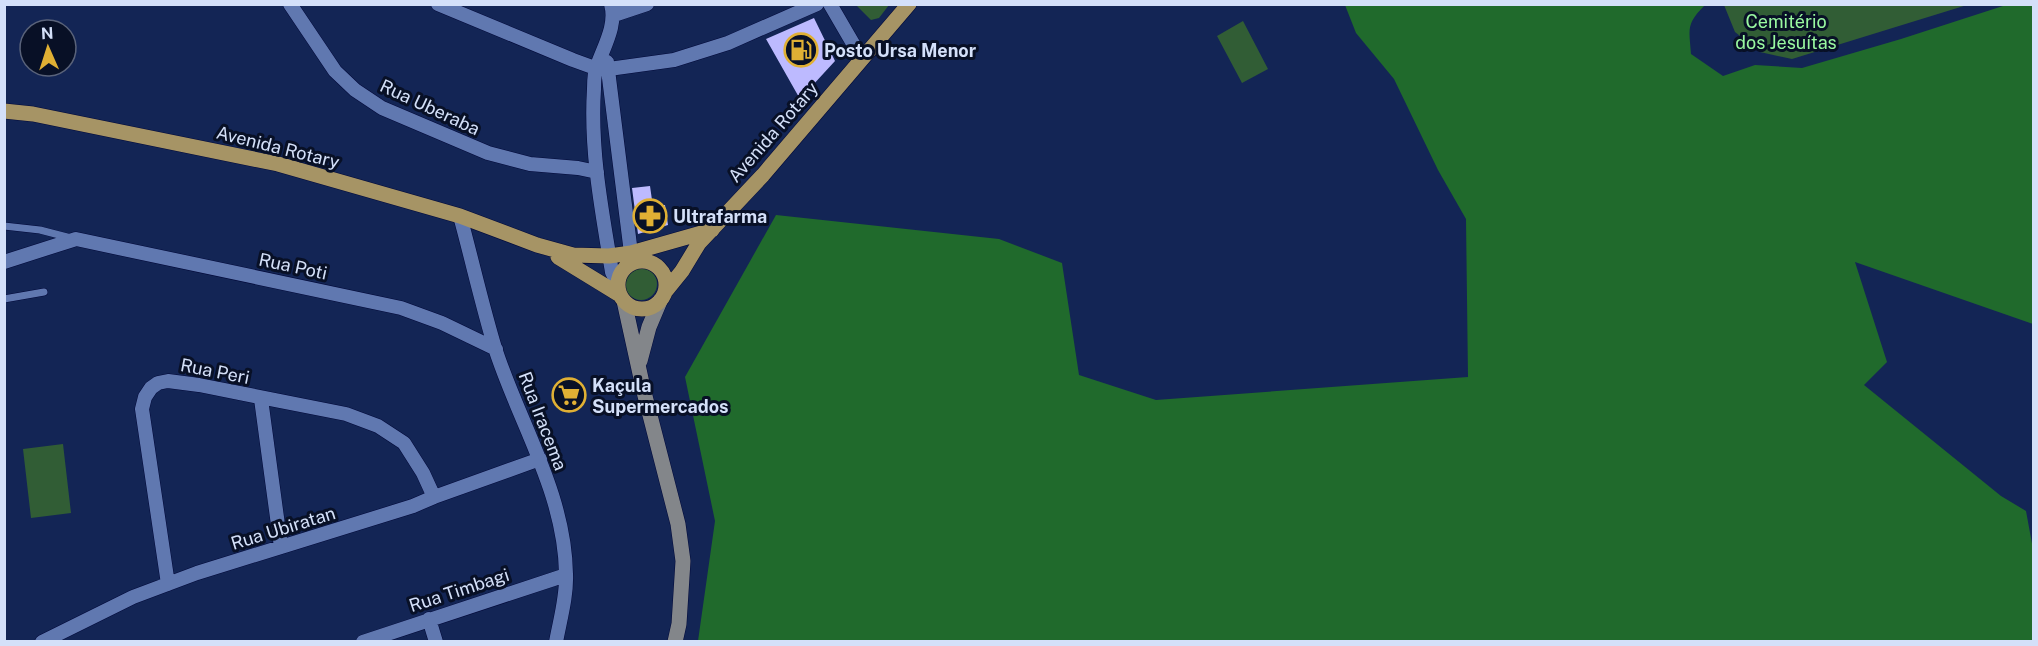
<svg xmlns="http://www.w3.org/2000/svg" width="2038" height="646" viewBox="0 0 2038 646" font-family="'Public Sans',sans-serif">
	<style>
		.green { fill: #315d35 }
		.forest { fill: #206a2c }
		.building { fill: #bdbaff }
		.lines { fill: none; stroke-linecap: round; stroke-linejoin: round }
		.lane-casing { stroke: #020939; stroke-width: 8 }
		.street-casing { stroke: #020939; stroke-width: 15 }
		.secondary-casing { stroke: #020939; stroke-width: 16 }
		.primary-casing { stroke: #020939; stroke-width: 16 }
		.lane { stroke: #6078b0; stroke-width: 7 }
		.street { stroke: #6078b0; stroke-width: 14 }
		.secondary { stroke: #83868a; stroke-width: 15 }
		.primary { stroke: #a69465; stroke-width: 15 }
		.labels { text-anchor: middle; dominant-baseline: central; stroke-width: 6; stroke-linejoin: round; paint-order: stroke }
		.park-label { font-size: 18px; fill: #99f8a0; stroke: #081026 }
		.poi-label { font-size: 18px; font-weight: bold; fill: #d4e0f9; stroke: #081026; text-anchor: start }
		.street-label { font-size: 18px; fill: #d4e0f9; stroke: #081026 }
	</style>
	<rect width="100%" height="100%" fill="#132555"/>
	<path class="green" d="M856 5H889L879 18 871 20Z
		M1724 5H1967L1792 59 1760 52 1735 32Z
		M1243 21 1268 69 1242 83 1217 36Z
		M625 284a16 16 0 1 1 32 0a16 16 0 1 1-32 0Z
		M63 444 71 513 31 518 23 449Z"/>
	<path class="forest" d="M1345 5H1705C1686 24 1689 28 1691 54L1723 76 1755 65 1802 68 1901 39 2006 5H2033V324L1855 262 1887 362 1864 385 2001 496 2026 511 2033 549V641H698L715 521 685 377 776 215 999 239 1062 263 1079 375 1156 400 1468 377 1466 219 1438 170 1394 79 1356 33Z"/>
	<path class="building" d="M814 18 835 61 800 99 766 39Z
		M650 186 653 207 665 205 668 225 638 234 632 188Z"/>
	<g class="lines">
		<g class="lane-casing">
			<path id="lane" d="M4 226 40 230 71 238
				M4 299 44 292"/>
		</g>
		<g class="street-casing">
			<path id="street" d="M290 4 335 71 355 90 382 108 488 153 530 164 578 168 597 172
				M438 4 573 60 595 68 609 69 674 60 728 43 817 4
				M611 4C617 25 604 46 597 66 594 72 594 81 594 89 590 150 602 212 612 272L618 284
				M830 4 862 59
				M614 15 647 4
				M607 62 631 253
				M460 216C472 260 482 305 495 348 519 423 565 493 566 574 567 596 560 620 556 642
				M4 262 76 239 401 308 442 323 496 349
				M261 399 281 547
				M168 584 142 409 145 397 151 388 158 383 168 381 199 385 346 414 378 426 404 443 423 473 434 497
				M429 619 436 642
				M42 642 133 597 197 573 413 506 434 497 540 459
				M363 642 566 575"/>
		</g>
		<g class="secondary-casing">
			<path id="secondary" d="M624 301 644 392 678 524 683 561 679 624 675 642
				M640 361 649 327 660 301"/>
		</g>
		<g class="primary-casing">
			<path id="primary" d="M4 111 33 114 278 164 460 216 537 245 573 255 609 256 631 253 712 230
				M558 257 620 295
				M618 285a24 24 0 1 1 48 0a24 24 0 1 1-48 0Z
				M665 292 682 271 699 243 763 175 909 4"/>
		</g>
		<use href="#lane" class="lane"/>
		<use href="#street" class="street"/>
		<use href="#secondary" class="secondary"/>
		<use href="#primary" class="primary"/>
	</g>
	<defs>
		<g id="fuel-ring" transform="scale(1.725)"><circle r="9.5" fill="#081026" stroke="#e0b034" stroke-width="1.5"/><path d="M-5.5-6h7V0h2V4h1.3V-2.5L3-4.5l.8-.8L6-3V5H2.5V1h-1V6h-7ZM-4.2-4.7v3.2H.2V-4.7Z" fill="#e0b034"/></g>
		<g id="pharmacy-ring" transform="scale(1.725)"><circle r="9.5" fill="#081026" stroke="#e0b034" stroke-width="1.5"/><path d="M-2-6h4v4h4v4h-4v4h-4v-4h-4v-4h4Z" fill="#e0b034"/></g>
		<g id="supermarket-ring" transform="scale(1.725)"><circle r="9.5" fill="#081026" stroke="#e0b034" stroke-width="1.5"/><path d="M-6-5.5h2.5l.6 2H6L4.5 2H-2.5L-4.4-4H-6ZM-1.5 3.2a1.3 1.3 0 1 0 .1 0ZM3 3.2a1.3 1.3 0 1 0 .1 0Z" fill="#e0b034"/></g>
	</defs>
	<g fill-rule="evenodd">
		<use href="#fuel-ring" x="801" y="50"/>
		<use href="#pharmacy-ring" x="650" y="216"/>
		<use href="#supermarket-ring" x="569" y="395"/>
	</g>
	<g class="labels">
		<g class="park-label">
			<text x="1786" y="21">Cemitério<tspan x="1786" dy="21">dos Jesuítas</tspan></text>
		</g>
		<g class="poi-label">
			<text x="824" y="50">Posto Ursa Menor</text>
			<text x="673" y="216">Ultrafarma</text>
			<text x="592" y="385">Kaçula<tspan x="592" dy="21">Supermercados</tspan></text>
		</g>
		<g class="street-label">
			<text transform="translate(430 107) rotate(25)">Rua Uberaba</text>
			<text transform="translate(773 132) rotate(-49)">Avenida Rotary</text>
			<text transform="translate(278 147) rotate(14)">Avenida Rotary</text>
			<text transform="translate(293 266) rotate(12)">Rua Poti</text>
			<text transform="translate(215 371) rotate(11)">Rua Peri</text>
			<text transform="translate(543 421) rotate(69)">Rua Iracema</text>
			<text transform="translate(283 528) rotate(-17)">Rua Ubiratan</text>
			<text transform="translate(459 590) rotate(-18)">Rua Timbagi</text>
		</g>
	</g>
	<rect width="2038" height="646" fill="none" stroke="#d4e0f9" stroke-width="12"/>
	<g transform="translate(48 48) rotate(357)"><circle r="28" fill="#081026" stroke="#5a637a" stroke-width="1.5"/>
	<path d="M0-4.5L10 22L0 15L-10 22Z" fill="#e0b034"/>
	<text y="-9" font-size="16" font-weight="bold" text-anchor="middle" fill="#d4e0f9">N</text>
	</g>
</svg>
